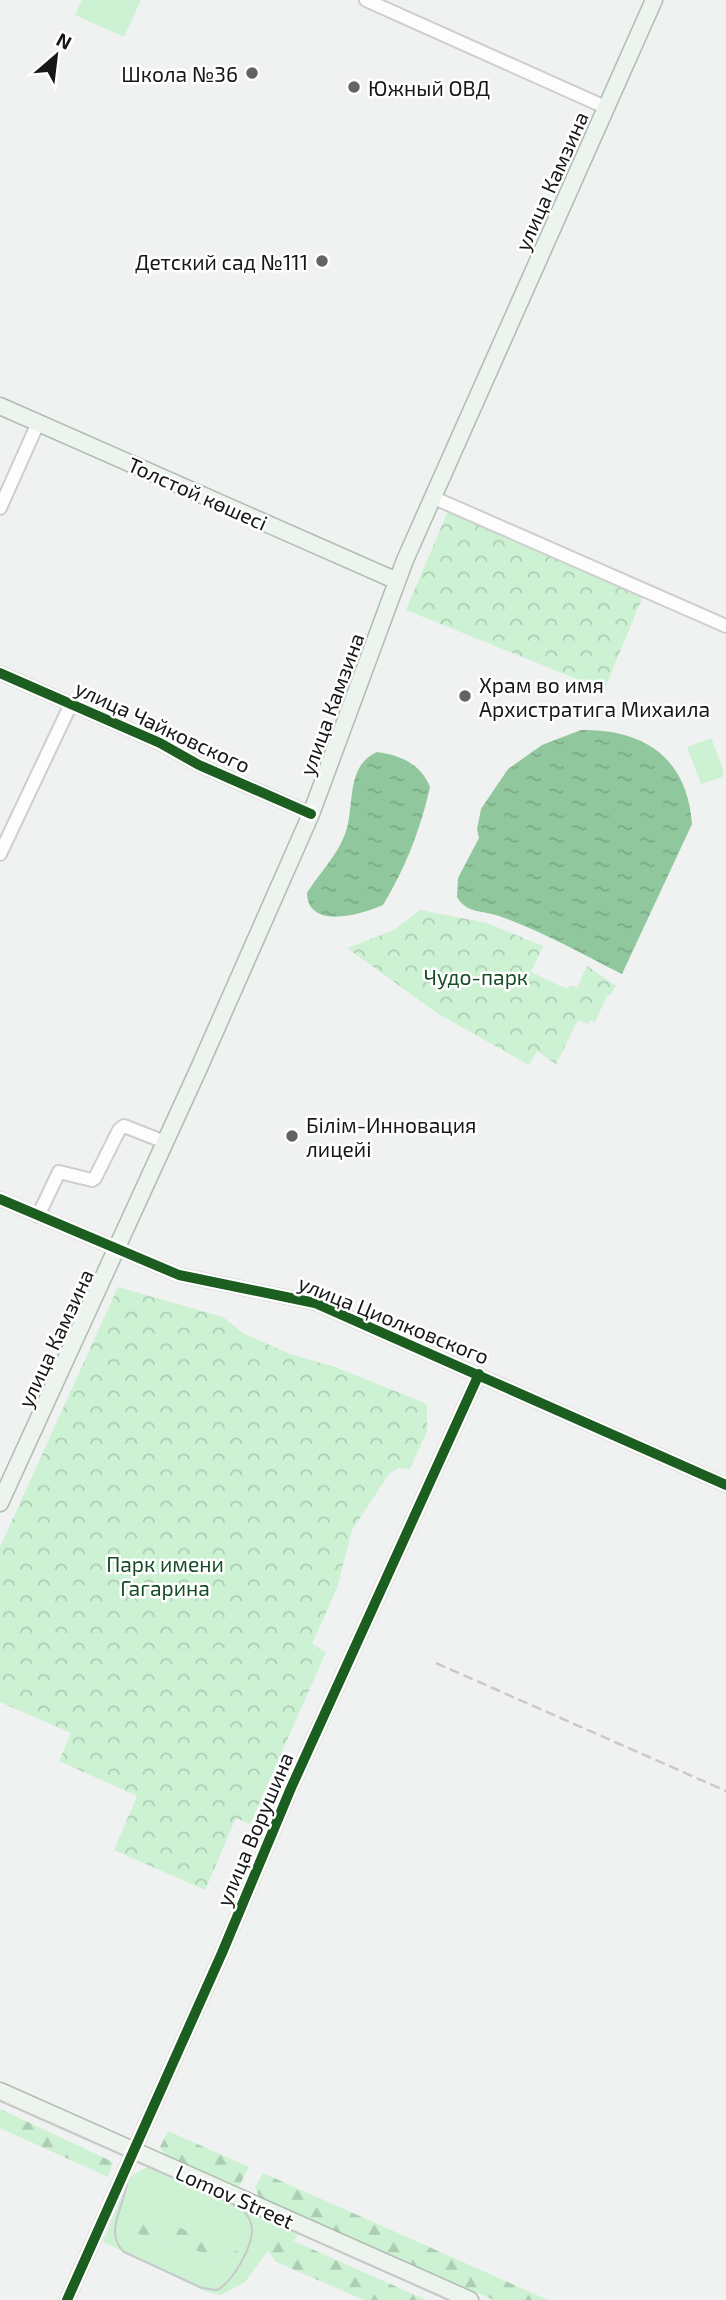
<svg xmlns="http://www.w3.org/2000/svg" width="726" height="2300" viewBox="0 0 726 2300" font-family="'Exo 2',sans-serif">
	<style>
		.green { fill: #ccf1d3 }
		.forest { fill: url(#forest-firs) }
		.park { fill: url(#park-crowns) }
		.water { fill: url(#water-ripples) }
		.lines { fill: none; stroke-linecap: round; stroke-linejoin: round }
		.minor-casing { stroke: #cdcfce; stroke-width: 16 }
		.major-casing { stroke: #afbcb2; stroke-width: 19 }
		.minor { stroke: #fdfdfd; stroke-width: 12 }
		.major { stroke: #edf4ee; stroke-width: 16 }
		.tram { stroke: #c8c9c8; stroke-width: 2 }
		.rail { stroke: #c8c9c8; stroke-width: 2.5; stroke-dasharray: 10 5; stroke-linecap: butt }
		.cycleway-casing { stroke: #fff; stroke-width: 15 }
		.cycleway { stroke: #1b5e20; stroke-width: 10 }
		.poi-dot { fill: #626463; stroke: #fff; stroke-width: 2.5 }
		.labels { text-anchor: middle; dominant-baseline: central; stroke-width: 5; stroke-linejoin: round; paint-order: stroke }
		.poi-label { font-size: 21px; fill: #161716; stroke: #fff; text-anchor: start }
		.street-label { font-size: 21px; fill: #161716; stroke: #fff }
		.park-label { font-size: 21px; fill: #164d27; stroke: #fff }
	</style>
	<defs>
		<pattern id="forest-firs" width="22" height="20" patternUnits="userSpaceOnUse" patternTransform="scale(1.75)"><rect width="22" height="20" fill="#ccf1d3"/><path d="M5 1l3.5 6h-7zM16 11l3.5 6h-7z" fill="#aeceb4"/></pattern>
		<pattern id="park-crowns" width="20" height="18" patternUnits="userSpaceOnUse" patternTransform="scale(1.75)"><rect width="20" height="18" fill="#ccf1d3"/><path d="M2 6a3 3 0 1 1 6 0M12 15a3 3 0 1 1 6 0" fill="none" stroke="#aeceb4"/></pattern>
		<pattern id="water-ripples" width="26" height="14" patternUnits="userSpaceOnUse" patternTransform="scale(1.75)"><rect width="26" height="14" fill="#90c79d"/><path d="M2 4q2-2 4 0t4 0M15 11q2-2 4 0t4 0" fill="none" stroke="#7baa86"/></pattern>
	</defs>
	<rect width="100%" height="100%" fill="#f0f2f1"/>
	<path class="green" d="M82 0H141L124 37 75 15Z
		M711 738 724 771 722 777 701 784 687 747Z
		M149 2166 301 2229 294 2241 274 2242 245 2282 221 2295 204 2291 103 2242 130 2177Z"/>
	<path class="forest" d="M0 2109 113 2162 108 2177 0 2128Z
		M168 2131 249 2167 238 2188 167 2158 160 2147Z
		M263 2173 548 2300H494L260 2199 255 2187Z
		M147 2214 238 2252 232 2265 167 2238 160 2245 132 2230Z
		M274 2241H294L426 2300H364L276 2262 268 2251Z"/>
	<path class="park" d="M448 511 644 594 604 690 406 610Z
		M420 910 487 923 543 946 531 972 567 989 570 985 577 988 587 966 616 986 610 995 607 996 595 1022 590 1020 588 1024 578 1020 556 1064 537 1051 529 1065 437 1013 347 948 394 930Z
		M118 1287 223 1317 243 1333 290 1354 335 1367 427 1404V1431L410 1469 399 1468 389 1474 352 1530 337 1588 312 1644 326 1652 250 1824 236 1818 205 1890 114 1850 137 1796 59 1761 71 1733 0 1702V1547Z"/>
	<path class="water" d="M581 730C646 729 687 759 692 824L622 974C582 954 542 931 499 916 482 910 467 914 457 897L458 878 479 838 477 829 481 809 508 769 542 745Z
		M377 752C400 755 421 764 430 787 421 828 405 869 383 905 363 914 308 931 307 893 320 872 340 853 347 828 354 802 347 765 377 752Z"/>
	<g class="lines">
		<g class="minor-casing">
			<path id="minor" d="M366 0 605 107
				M432 497 726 626
				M0 508 38 423
				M0 673 160 743 199 765 311 814
				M0 854 71 704
				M0 1199 179 1275 315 1303 726 1485
				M38 1216 59 1172 92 1180 95 1178 119 1130 124 1126 165 1142
				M67 2300 222 1953 291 1788 479 1374"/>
		</g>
		<g class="major-casing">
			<path id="major" d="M0 406 397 581
				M0 1503 199 1068 311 814 405 560 654 0
				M0 2091 470 2300"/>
		</g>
		<use href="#minor" class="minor"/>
		<use href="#major" class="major"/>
		<path class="tram" d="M0 2101 449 2300
			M126 2166C135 2196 99 2228 124 2252L202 2288 217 2290C233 2282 253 2246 252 2228 251 2220 247 2215 242 2208"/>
		<path class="rail" d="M436 1663 726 1791"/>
		<g class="cycleway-casing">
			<path id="cycleway" d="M0 673 160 743 199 765 311 814
				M0 1199 179 1275 315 1303 726 1485
				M67 2300 222 1953 291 1788 479 1374"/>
		</g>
		<use href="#cycleway" class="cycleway"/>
	</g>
	<g class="poi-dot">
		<circle cx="252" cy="73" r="7"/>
		<circle cx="354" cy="87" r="7"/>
		<circle cx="322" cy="261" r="7"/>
		<circle cx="465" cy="696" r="7"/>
		<circle cx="292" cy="1136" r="7"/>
	</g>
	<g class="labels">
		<g class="poi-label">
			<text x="238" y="73" text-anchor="end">Школа №36</text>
			<text x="368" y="87">Южный ОВД</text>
			<text x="308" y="261" text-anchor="end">Детский сад №111</text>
			<text x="479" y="684">Храм во имя<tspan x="479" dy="24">Архистратига Михаила</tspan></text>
			<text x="306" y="1124">Білім-Инновация<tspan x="306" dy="24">лицейі</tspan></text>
		</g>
		<g class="street-label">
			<text transform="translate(551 181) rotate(-66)">улица Камзина</text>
			<text transform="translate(198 493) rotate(24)">Толстой көшесі</text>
			<text transform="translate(331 704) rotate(-70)">улица Камзина</text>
			<text transform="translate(163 726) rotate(25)">улица Чайковского</text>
			<text transform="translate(394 1319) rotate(22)">улица Циолковского</text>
			<text transform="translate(55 1338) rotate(-65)">улица Камзина</text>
			<text transform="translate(254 1829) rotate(-67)">улица Ворушина</text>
			<text transform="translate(235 2196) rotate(24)">Lomov Street</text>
		</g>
		<g class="park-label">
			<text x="476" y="976">Чудо-парк</text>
			<text x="165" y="1563">Парк имени<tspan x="165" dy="24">Гагарина</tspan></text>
		</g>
	</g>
	<g transform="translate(56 56) rotate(28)" stroke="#ffffff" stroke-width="5" paint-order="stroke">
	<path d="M0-5L12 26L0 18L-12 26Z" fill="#161716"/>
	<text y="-10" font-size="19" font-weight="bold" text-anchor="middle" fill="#161716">N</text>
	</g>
</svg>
